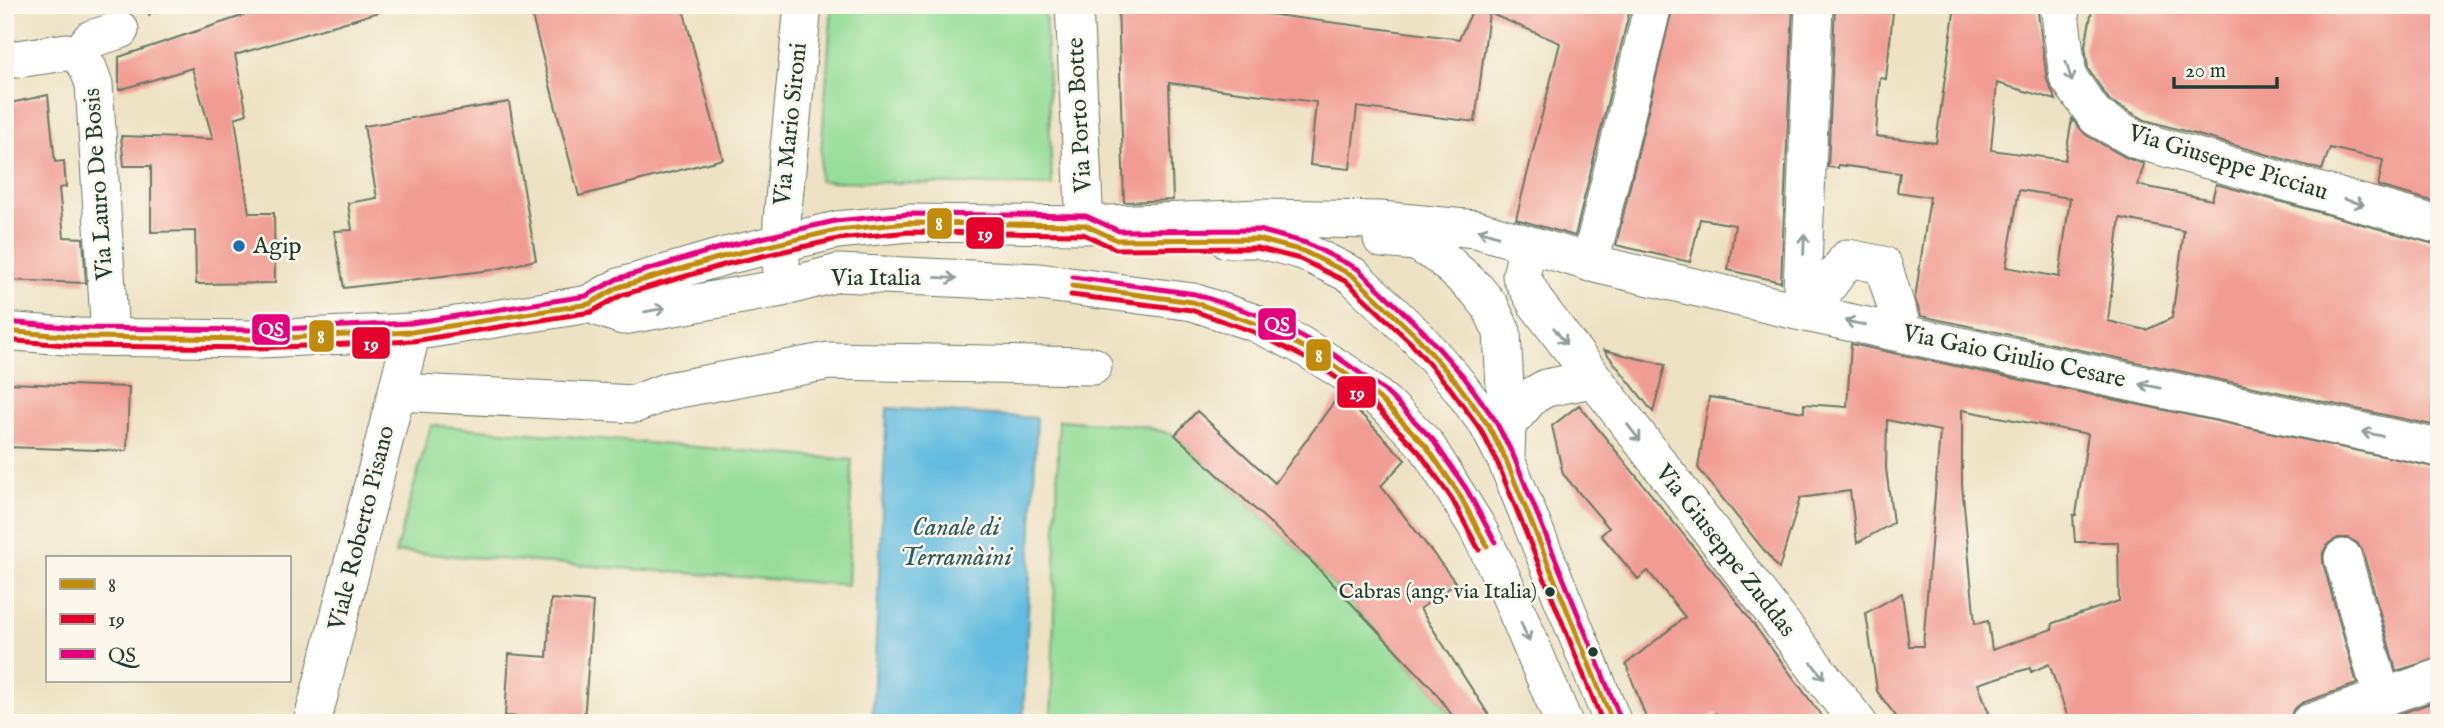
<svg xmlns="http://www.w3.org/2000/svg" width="2444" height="728" viewBox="0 0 2444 728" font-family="'IM FELL English',serif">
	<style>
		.green { fill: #95dd98; stroke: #5a8d66; stroke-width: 2 }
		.water { fill: #62bbdf; stroke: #407c8a; stroke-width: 2 }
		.building { fill: #f19c92; fill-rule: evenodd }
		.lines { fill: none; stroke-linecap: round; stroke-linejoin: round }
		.minor-casing { stroke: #677766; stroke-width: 39 }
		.path { stroke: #677766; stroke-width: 4.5; stroke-dasharray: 2 5; stroke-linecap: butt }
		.minor { stroke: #fff; stroke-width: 37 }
		.bus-1-casing { stroke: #fbf7ec; stroke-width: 10 }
		.bus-2-casing { stroke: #fbf7ec; stroke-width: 10 }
		.bus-3-casing { stroke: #fbf7ec; stroke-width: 10 }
		.bus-1 { stroke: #c18c0d; stroke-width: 5 }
		.bus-2 { stroke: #e4002b; stroke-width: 5 }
		.bus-3 { stroke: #e5007d; stroke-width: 5 }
		.oneway { stroke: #8f9e9a }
		.poi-dot { fill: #1f6fb2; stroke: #fbf7ec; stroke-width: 2.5 }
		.bus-dot { fill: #1f3d34; stroke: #fbf7ec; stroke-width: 2.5 }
		.labels { text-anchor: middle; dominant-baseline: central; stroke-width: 5; stroke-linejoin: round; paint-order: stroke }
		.bus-label { font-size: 22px; fill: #1f3d34; stroke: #fbf7ec; text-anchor: end }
		.street-label { font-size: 24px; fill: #1f3d34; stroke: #fbf7ec }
		.poi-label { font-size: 24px; fill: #1f3d34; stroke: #fbf7ec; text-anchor: start }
		.water-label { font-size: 26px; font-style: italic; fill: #305c5f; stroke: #fbf7ec }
		.line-badge { stroke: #fbf7ec; stroke-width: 2.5 }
		.badge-label { font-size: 19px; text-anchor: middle; font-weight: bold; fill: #fff }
	</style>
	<rect width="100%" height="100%" fill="#fbf7ec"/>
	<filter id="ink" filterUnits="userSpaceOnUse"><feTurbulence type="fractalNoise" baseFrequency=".0143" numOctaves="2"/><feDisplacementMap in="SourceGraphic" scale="14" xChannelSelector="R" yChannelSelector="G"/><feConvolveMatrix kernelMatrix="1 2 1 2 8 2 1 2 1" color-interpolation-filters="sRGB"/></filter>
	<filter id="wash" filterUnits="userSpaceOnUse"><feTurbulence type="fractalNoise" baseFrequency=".00686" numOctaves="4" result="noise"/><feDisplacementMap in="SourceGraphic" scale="28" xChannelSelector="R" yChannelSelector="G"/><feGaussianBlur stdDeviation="1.57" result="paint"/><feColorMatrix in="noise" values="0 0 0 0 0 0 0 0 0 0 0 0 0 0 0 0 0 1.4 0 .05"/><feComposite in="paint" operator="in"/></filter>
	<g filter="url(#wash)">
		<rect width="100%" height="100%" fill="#ede2c3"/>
		<path class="green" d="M832 5H1045L1052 186 819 181Z
			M1059 420 1142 426 1175 435 1311 561 1431 687 1458 723H1051Z
			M431 425 852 460 848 585 401 552 395 554Z"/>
		<path class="water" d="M887 408 1037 418 1023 723H872Z"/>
		<g id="blocks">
			<path class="building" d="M275 5H378L379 12 235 55 247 114 235 118 249 213H274L275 283 196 284 195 231 151 232V166H124L121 136 213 139 192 68 119 90V57Z
				M529 5H682L723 159 579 196Z
				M1118 5H1200L1459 39 1474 7 1471 5H1631L1575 236 1516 219 1560 43 1489 13 1475 122 1357 107 1350 169 1310 165 1316 102 1169 83 1173 200 1124 202Z
				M1673 5H1793L1781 282 1728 270 1735 225 1700 219 1690 262 1616 245Z
				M1835 5 1893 12 1886 79 1880 78 1876 136 1936 143 1955 5H2037L2047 80 2056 100 1997 83 1991 150 2065 160 2072 119 2086 135 2127 158 2144 164 2138 185 2212 200 2216 184 2438 245 2432 425 1921 316 1915 299 1930 197 1897 192 1900 173 1838 165V168L1828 167ZM2019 190 2070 198 2059 277 2006 267ZM2120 218 2184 231 2172 318 2146 330 2108 321Z
				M2093 5H2405V11L2439 13V203L2378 186 2383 160 2330 148 2322 170 2145 120 2110 101 2088 69 2085 46Z
				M48 95 55 162 64 161 66 187 59 188 64 237 83 238 86 283 5 280V104Z
				M509 102 536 260 492 270 344 288 334 231 352 230 348 203 377 198 364 126Z
				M1851 344 2439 468V658L2396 671 2363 552 2357 543 2348 538H2338L2328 544 2323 553V563L2357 684 2302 703 2293 710 2289 723H2070L2049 664 2031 672 2030 668 1978 684 1989 713 1973 723H1901L1877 691 1866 613 1902 593 1909 646H1923L1940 431 1887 420 1886 468 1893 523 1857 543 1850 491 1800 498 1779 569 1698 468 1709 397 1804 412V404L1847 407ZM1962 410 2088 434 2076 515H2073L2075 542H2118L2119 601 2053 623 2052 629 1992 650 1988 621 1975 624 1962 484Z
				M1604 350 1665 365 1653 412Z
				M5 383 129 387 127 451 5 447Z
				M1337 398 1364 417 1405 460 1381 486 1456 583 1420 609 1494 723H1458L1431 687 1311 561 1175 435 1197 411 1275 483Z
				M1579 405 1725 586 1827 723H1723L1716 713 1699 723H1648L1626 664 1685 617 1648 571 1638 579 1601 535 1609 528 1563 474 1552 426Z
				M551 599 593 602 584 721 505 716 509 654 547 657Z
				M2439 700V723H2374Z"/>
		</g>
	</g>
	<g filter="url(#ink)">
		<use href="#blocks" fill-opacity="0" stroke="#677766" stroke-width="2"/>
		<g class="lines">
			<g class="minor-casing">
				<path id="minor" d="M1074 5 1085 225
					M2059 5 2068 77 2096 117 2137 140 2439 225
					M79 54 91 39 120 30
					M17 59 66 52 79 54 88 68 94 84 110 337
					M1226 239H1258L1303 251 1352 275 1417 337 1457 383 1488 425 1506 460 1613 723
					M1382 239 1416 242 1442 258 1477 290 1490 306 1502 332 1507 425 1506 456
					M1537 248 1525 258 1521 276 1536 303 1858 723
					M1590 263 1653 5
					M781 266 782 220 803 5
					M589 304 623 316 782 288 838 273 1039 282 1193 302 1255 323 1299 344 1349 375 1391 409 1426 445 1477 527 1506 586 1564 723
					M1801 312 1814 5
					M1808 313 1848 258 1883 265 1904 333
					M5 331 78 337 260 339 412 332 589 304 619 287 725 256 837 230 909 223 1085 225 1260 218 1380 220 1476 229 1599 265 1801 312 2439 448
					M397 392 635 404 668 391 829 361 1093 366
					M1507 425 1532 396 1546 388 1592 379
					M2343 558 2382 697
					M312 723 412 332
					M2309 723 2439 678"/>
			</g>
			<path class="path" d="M148 14 175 5"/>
			<use href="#minor" class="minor"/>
			<g class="bus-1-casing">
				<path id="bus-1" d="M1072 286 1193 302 1257 324 1321 356 1379 398 1426 446 1459 494 1487 546
					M5 331 78 337 260 339 412 332 589 304 619 287 725 256 837 230 909 223 1085 225 1117 240 1258 239 1303 251 1352 275 1417 337 1457 383 1488 425 1506 460 1613 723"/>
			</g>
			<g class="bus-2-casing">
				<path id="bus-2" d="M1071 295 1191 310 1254 332 1317 364 1373 404 1419 452 1452 499 1479 550
					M5 340 78 346 260 348 413 341 591 312 622 295 727 264 838 239 909 232 1083 234 1116 249 1257 248 1300 259 1347 282 1411 343 1450 388 1481 430 1498 464 1603 723"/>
			</g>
			<g class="bus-3-casing">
				<path id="bus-3" d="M1073 277 1195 294 1261 316 1326 349 1385 391 1433 440 1467 490 1495 542
					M6 322 78 328 260 330 411 323 586 296 617 279 723 247 835 221 908 214 1086 216 1119 231 1259 230 1306 243 1358 269 1423 331 1464 377 1495 420 1514 457 1621 720"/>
			</g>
			<use href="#bus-1" class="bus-1"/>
			<use href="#bus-2" class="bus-2"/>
			<use href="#bus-3" class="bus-3"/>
		</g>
		<defs><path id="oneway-shaft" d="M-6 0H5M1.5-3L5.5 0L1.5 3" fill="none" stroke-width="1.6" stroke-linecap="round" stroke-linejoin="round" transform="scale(1.75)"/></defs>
		<g class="oneway">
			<use href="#oneway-shaft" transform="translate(2069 72) rotate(73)"/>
			<use href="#oneway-shaft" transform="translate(2354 202) rotate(16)"/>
			<use href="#oneway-shaft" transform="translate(1488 233) rotate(-163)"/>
			<use href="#oneway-shaft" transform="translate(1804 244) rotate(-88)"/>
			<use href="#oneway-shaft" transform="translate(946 278) rotate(3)"/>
			<use href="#oneway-shaft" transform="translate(655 310) rotate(-10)"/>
			<use href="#oneway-shaft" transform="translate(1855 323) rotate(-168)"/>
			<use href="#oneway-shaft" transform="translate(1560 336) rotate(53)"/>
			<use href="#oneway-shaft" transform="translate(2150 386) rotate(-168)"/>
			<use href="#oneway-shaft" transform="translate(1634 433) rotate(52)"/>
			<use href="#oneway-shaft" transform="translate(2372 434) rotate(-168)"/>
			<use href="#oneway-shaft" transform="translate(1525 632) rotate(67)"/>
			<use href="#oneway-shaft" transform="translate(1818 671) rotate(52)"/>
		</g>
	</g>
	<circle class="poi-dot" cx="239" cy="246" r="7"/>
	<g class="bus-dot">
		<circle cx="1550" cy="592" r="6"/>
		<circle cx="1593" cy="652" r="6"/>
	</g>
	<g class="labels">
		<g class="bus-label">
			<text x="1537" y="592">Cabras (ang. via Italia)</text>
		</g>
		<g class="street-label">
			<text transform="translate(1080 115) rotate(-93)">Via Porto Botte</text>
			<text transform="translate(791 124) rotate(-84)">Via Mario Sironi</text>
			<text transform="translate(2228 163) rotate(17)">Via Giuseppe Picciau</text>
			<text transform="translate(99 184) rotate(-94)">Via Lauro De Bosis</text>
			<text x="876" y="278">Via Italia</text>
			<text transform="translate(2014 357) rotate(12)">Via Gaio Giulio Cesare</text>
			<text transform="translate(362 528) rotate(-76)">Viale Roberto Pisano</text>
			<text transform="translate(1725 551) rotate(52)">Via Giuseppe Zuddas</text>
		</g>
		<g class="poi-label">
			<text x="253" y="246">Agip</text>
		</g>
		<g class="water-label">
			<text x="956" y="527">Canale di<tspan x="956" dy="30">Terramàini</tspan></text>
		</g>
	</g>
	<g class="line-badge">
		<rect x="926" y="207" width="27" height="33" rx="7" fill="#c18c0d"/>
		<rect x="965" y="216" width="40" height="34" rx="7" fill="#e4002b"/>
		<rect x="1257" y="307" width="40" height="34" rx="7" fill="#e5007d"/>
		<rect x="251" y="313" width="40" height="33" rx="7" fill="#e5007d"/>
		<rect x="308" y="319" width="27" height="34" rx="7" fill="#c18c0d"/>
		<rect x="351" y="326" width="40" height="34" rx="7" fill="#e4002b"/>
		<rect x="1305" y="338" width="27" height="34" rx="7" fill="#c18c0d"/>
		<rect x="1336" y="375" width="41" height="34" rx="7" fill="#e4002b"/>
	</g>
	<g class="badge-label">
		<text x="939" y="230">8</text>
		<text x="985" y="240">19</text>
		<text x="1277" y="331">QS</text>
		<text x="271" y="336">QS</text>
		<text x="321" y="343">8</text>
		<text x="371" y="350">19</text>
		<text x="1319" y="362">8</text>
		<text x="1357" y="399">19</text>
	</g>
	<rect width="2444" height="728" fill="none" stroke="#fbf7ec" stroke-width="28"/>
	<rect x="46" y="556" width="245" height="126" fill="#fbf7ec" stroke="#a3ada2" stroke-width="2"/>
	<rect x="60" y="579" width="35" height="10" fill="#c18c0d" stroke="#a3ada2" stroke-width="2"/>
	<text x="108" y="592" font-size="21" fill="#1f3d34">8</text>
	<rect x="60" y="614" width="35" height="10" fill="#e4002b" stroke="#a3ada2" stroke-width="2"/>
	<text x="108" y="626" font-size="21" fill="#1f3d34">19</text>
	<rect x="60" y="649" width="35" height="10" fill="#e5007d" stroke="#a3ada2" stroke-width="2"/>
	<text x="108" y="662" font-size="21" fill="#1f3d34">QS</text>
	<path d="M2174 77v10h103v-10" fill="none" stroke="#1f3d34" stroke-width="3.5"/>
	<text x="2185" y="77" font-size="21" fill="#1f3d34" stroke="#fbf7ec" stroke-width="5" paint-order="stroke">20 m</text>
</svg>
